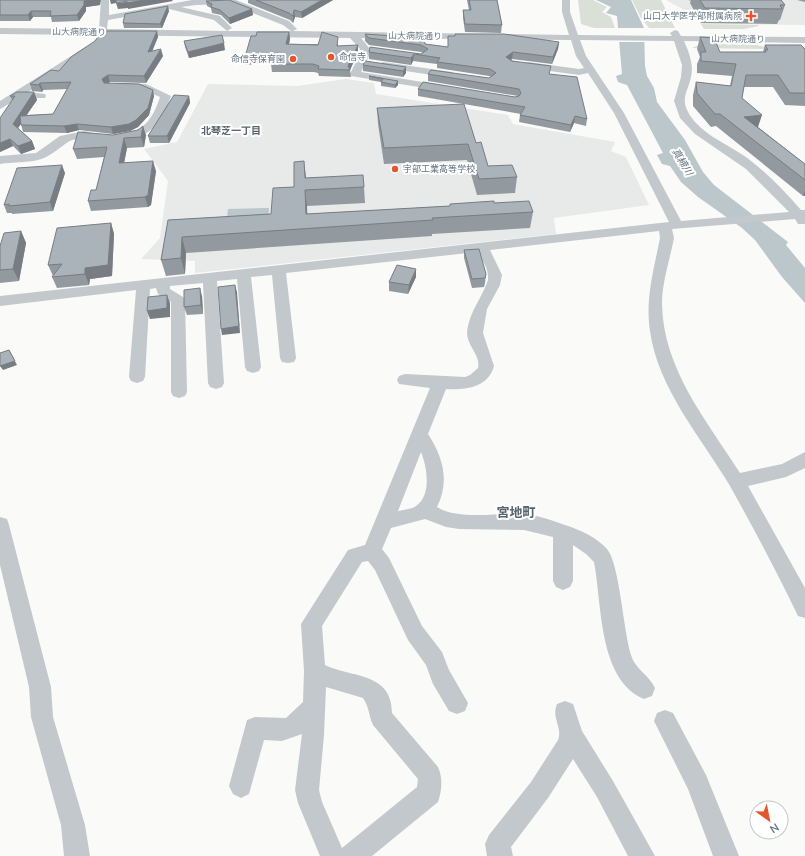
<svg xmlns="http://www.w3.org/2000/svg" width="805" height="856" viewBox="0 0 805 856" font-family="'Nunito Sans','Noto Sans JP',sans-serif">
	<style>
		.built { fill: #e8e9e9 }
		.green { fill: #dadfd7 }
		.water { fill: #bbc7cb }
		.pier { fill: #fafaf8 }
		.lines { fill: none; stroke-linecap: round; stroke-linejoin: round }
		.minor { fill: #c3c8cc; fill-rule: evenodd }
		.wall { fill: #929a9f }
		.shaded-wall { fill: #777d82 }
		.building { fill: #aab3b9; stroke: #777d82 }
		.poi-dot { fill: #e4572e; stroke: #fff; stroke-width: 1.5 }
		.labels { text-anchor: middle; dominant-baseline: central; stroke-width: 4; stroke-linejoin: round; paint-order: stroke }
		.far-poi-label { font-size: 9px; fill: #657683; stroke: #fff; text-anchor: end }
		.far-street-label { font-size: 9px; fill: #657683; stroke: #fff }
		.far-neighbourhood-label { font-size: 10px; font-weight: bold; fill: #57646e; stroke: #fff }
		.far-water-label { font-size: 10px; font-style: italic; fill: #60757c; stroke: #fff }
		.quarter-label { font-size: 13px; font-weight: bold; fill: #57646e; stroke: #fff }
	</style>
	<rect width="100%" height="100%" fill="#fafaf8"/>
	<path class="built" d="M666 0H805V25L701 24 695 16Z
		M346 79 374 83 376 94 508 115 513 124 615 142 611 151 626 157 649 205 554 218 556 234 195 273V261L141 259 160 238 168 181 144 149 177 142 208 84 297 86Z"/>
	<path class="green" d="M578 0H593L607 7 602 12 611 17 615 28H594L581 24Z
		M632 0H661L675 28H649L641 18Z
		M701 24 758 25 759 26 744 29H704Z
		M701 44H752L774 49 692 48Z"/>
	<path class="water" d="M596 0H631L644 28 645 66 647 76 654 88 657 102 685 140 703 172 714 185 788 242 786 245 805 268V303L782 277 755 240 742 228 698 197 681 182 670 166 662 164 657 155 663 153 627 85 618 82 616 76 622 74 617 16 606 13 611 7Z
		M269 208 268 223 226 224 228 209Z"/>
	<path class="pier" d="M617 28H646L648 42H618Z"/>
	<g class="lines">
		<path class="minor" d="M101 0H109V15L192 0H236L289 21 297 29 293 31 569 35 562 12V0H570V12L578 35 672 36 670 33 675 30 678 31 681 36 805 37V43L684 41C689 52 694 65 691 77 689 88 681 98 687 110 698 133 726 143 746 157 766 172 785 191 801 210H805V224H798L795 219 672 229 674 238C670 259 662 282 662 304 663 369 707 421 740 473L782 464 805 452V468L786 477 748 486 805 588V618L798 616C777 572 754 529 730 486 701 437 658 389 650 331 645 299 654 269 660 238L659 231 490 250 502 275 500 285 487 309 483 333 494 366C488 388 465 390 446 389L428 434C443 457 450 481 437 507 457 520 495 513 518 514 537 514 553 521 571 527 584 532 597 538 607 549 620 565 623 630 631 655 635 669 649 675 655 688L652 696 644 699C598 680 602 603 594 562L586 554 573 545V581L570 587 563 590 556 587 553 581V537L524 530 459 529 446 527 425 519 391 528 382 549 389 558 422 626 442 652 449 670 468 703 465 711 457 714 449 711 433 684 426 665 408 640 375 570 368 561 362 562 322 626 325 665C352 678 392 672 392 713L438 767C443 778 442 790 438 802L372 856H320L298 803 295 790 302 734 282 741 264 740 249 794 241 798 233 794 229 786 247 720 255 717 286 718 303 702 304 671 301 624 348 550 365 545 430 388 399 384 397 380 399 376 405 374 465 377 470 375 478 368C481 355 467 346 467 333 469 312 482 298 488 280 489 269 483 261 477 252L286 273 296 358 294 362 288 363 282 362 280 358 272 275 251 277 261 367 259 371 253 373 247 371 245 367 237 279 217 281 224 383 222 387 216 389 210 387 208 383 203 283 170 286V289L183 297 185 300 187 392 185 396 179 398 173 396 171 392V302L158 294 156 288 150 289 145 377 143 381 137 383 131 381 129 377 136 290 0 306V296L669 222 614 113 588 73 579 75 528 68 523 65 528 62 579 69 584 68 576 56 571 40 361 38 370 49 369 56 361 72 447 86 448 88 443 91 351 76 350 74 359 56 360 49 350 38 0 34V28L99 29ZM230 4 283 25 291 31H227L232 28 220 16 181 7 196 5ZM169 9 214 20 227 31 107 29 108 20ZM580 40 674 41 682 65 681 77 674 101 680 118 695 134 746 169 789 212 681 221 624 113 586 56ZM421 452C427 467 432 495 416 506 412 509 403 510 398 511ZM326 687 363 698C370 709 368 714 373 725L418 779 417 787 342 848 322 802 319 790 324 735Z
			M87 46 92 49 90 51 28 92 45 94 46 96 45 98H19L0 109V101Z
			M383 62 452 72 457 75 452 78 379 67 378 65Z
			M126 83 146 84 171 96C162 122 152 136 124 141L118 138 120 136C144 130 152 121 160 97L141 89 122 88 121 86 122 84Z
			M85 131 104 136 106 138 100 141C65 133 70 145 44 158 34 163 11 162 0 164V156L36 153 60 136Z
			M0 517 7 519 9 525 51 687 53 717 85 825 90 856H64L61 825 31 717 29 687 0 565Z
			M565 701 573 704 582 731 613 781 655 856H628L597 797 573 759 548 798 511 847 513 856H487L485 844 489 835 531 782 558 740C563 727 551 718 557 704Z
			M665 710 673 713 706 775 739 856H713L688 789 654 721 657 713Z"/>
	</g>
	<path class="wall" d="M0 0 100 5 86 7V11L79 21 52 22 51 17H33L30 21H0Z
		M248 0H333L302 18 295 17 293 23 290 20 248 3Z
		M467 0H497L502 25 501 33 465 32 463 18V10H469Z
		M689 0H781L785 5 780 20H779L777 24 701 23 690 3 691 0 690 1Z
		M797 0H805V2Z
		M206 1 252 9 253 15 230 24 221 15 212 13 211 8 207 6Z
		M169 11 162 28H124L123 23Z
		M157 31 158 37 152 51 163 56 146 83 110 82 108 83 154 96 149 115 138 127 130 131 113 134 79 130 67 133 23 132 21 124 18 128 32 141 35 149 21 154 13 146 0 152 12 100 10 96 34 92 37 100 26 115 53 114 68 89 43 90 42 92 32 91 30 84 59 71Z
		M289 32 290 39 289 44H338V46L358 52 350 70 351 77 319 76 318 73 314 72H272L271 64 273 61 246 65 245 57 256 36Z
		M365 34 425 44 448 47 559 42 558 49 552 64 512 59 511 60 550 74 587 119 586 126 574 123 570 132 519 122 520 115 521 114 418 96V89L515 97 518 96 428 81V74L489 78 491 77 489 76 437 68V64L413 61 411 65 369 59V52L421 54 423 53 421 52 369 45 365 41Z
		M700 37 720 52H763L765 45 805 49V106L785 105 773 87H744L742 98 758 127 805 164V196H803L716 126 711 127 693 106V95L696 82 730 86 732 76 697 73V64L700 57 697 49Z
		M184 41 225 50 189 58 185 47Z
		M363 65 406 67V73L403 77 363 71Z
		M369 76 398 81V85L395 88 381 86V82L369 80Z
		M189 96 190 103 169 143H150L148 136Z
		M377 108 476 143 488 166 517 177 515 193 477 195 467 160 384 164 378 124Z
		M113 135H146L144 147 127 148 124 163 156 171 151 205 148 207 91 211 88 201 96 190 104 157 77 159 73 149Z
		M65 173 53 211 12 214V213H7L4 205Z
		M306 178 364 187 365 203 307 206V214L450 206V204L494 203 533 212 530 228 432 234V236L186 253 185 274 166 276 161 260 168 220 271 214 294 187Z
		M111 223 114 234 112 276 90 279 89 285 57 288 52 277 53 276 48 265Z
		M21 231 26 243 19 281 0 283V246Z
		M464 250 486 274 485 283 484 287 472 288 464 258Z
		M416 277 408 294 389 291V282Z
		M202 296 203 314 187 315 184 307Z"/>
	<path class="shaded-wall" d="M90 0H101L100 5 86 7V11L79 21 77 15 84 1Z
		M110 0H116V3L111 4Z
		M145 0H172L173 1 128 9V8L118 9 116 3Z
		M322 0H333L302 18 301 12Z
		M168 6 169 11 162 28 160 24Z
		M252 9 253 15 230 24 229 18Z
		M294 10 295 17 293 23V16Z
		M31 11 33 17 30 21 28 15Z
		M157 31 158 37 149 59 148 52Z
		M289 32 290 39 287 52 286 44Z
		M559 42 558 49 552 64 553 57Z
		M224 43 225 50 189 58 188 52Z
		M358 45V52L350 70 348 66Z
		M161 49 163 56 146 83 144 76Z
		M513 52 512 59 506 64V57Z
		M278 53 279 60 246 65 245 57Z
		M414 54 413 61 411 65V58Z
		M406 67V73L403 77V71Z
		M108 75 110 82 104 85 102 79Z
		M398 81V85L395 88V85Z
		M40 83 43 90 42 92 39 85Z
		M153 90 154 96 149 115 138 127 130 131 113 134 111 127Z
		M34 92 37 100 16 131 13 124Z
		M189 96 190 103 169 143 167 136Z
		M762 115 758 127 740 130 744 117Z
		M575 116 574 123 570 132 571 125Z
		M77 124 79 130 67 133 64 126Z
		M143 126 146 135 144 147 141 137Z
		M124 138 127 148 122 173 119 163Z
		M10 139 13 146 0 152V143Z
		M32 141 35 149 21 154 18 146Z
		M153 161 156 171 151 205 148 207 145 197Z
		M304 161 306 177V190L305 178Z
		M62 165 65 173 53 211 50 202Z
		M305 190 307 206 308 230 306 214Z
		M805 191V196H803Z
		M111 223 114 234 112 276 90 279 89 285 85 274V268Z
		M21 231 26 243 19 281 13 269Z
		M182 237 186 253 185 274 181 258Z
		M416 269V277L408 294 409 285Z
		M235 285 237 292 240 333 222 335 221 329Z
		M200 288 202 296 203 314 201 305Z
		M167 295 170 303V317L150 319 147 311Z
		M9 350 17 365 3 370 0 366Z"/>
	<path class="building" d="M0 0H90L84 1V5L77 15 50 16 51 11H31L28 15H0Z
		M116 0H145L127 3V1L116 3Z
		M229 0 252 9 229 18 220 10 211 7 212 4 206 1Z
		M256 0H322L301 12 294 10 293 16 289 13Z
		M469 0H497L502 25 465 24 463 10H471Z
		M700 0H781L785 5H780L782 9 705 8Z
		M168 6 160 24 123 23 125 14Z
		M102 31H157L148 52 161 49 144 76 108 75 102 79 104 83 139 84 153 90 148 108 136 120 129 124 111 127 77 124 64 126 21 125 20 116 53 114 71 82 40 83 39 85 30 84 51 70 59 71 71 57 95 41Z
		M257 32H289L286 44 318 45 322 32 338 37 337 46 358 45 348 66 350 70 318 69 319 66 313 64H271L278 53 245 57 251 36H256Z
		M365 34 424 38 425 44 448 47V36H455V34H504L559 42 553 57 513 52 506 57 512 61 551 66 549 74 577 77 587 119 575 116 571 125 520 115 525 107 418 89 423 82 515 97 519 96 521 93 519 89 428 74 431 70 489 78 496 73 490 69 437 62 440 58 414 54 411 58 369 52 370 47 421 54 428 49 421 45 369 38Z
		M222 35 224 43 188 52 184 41Z
		M700 37 714 38 720 52H766L765 50H768L765 45H801L805 49V93H790L778 75H746L742 98 762 115 744 117 805 164V180L720 114H715L697 93 696 82 731 86 736 64 701 61V52H706Z
		M365 61 406 67 403 71 363 65Z
		M369 76 398 81 395 85 381 82 383 79Z
		M17 92H34L13 124 32 141 18 146 10 139 0 143V118L15 96H10Z
		M174 95 189 96 167 136H148Z
		M464 104 476 143 481 142 488 166 512 165 517 177 479 179 468 144 384 148 377 108Z
		M143 126 141 137 124 138 119 163 153 161 148 195 145 197 88 201 91 190H96L107 147 73 149 78 132 113 135 138 130Z
		M304 161 305 178 363 175 364 187 305 190 306 214 450 206V204L494 201V203L529 201 533 212 432 218 433 220 182 237 181 258 161 260 168 220 271 214 273 188 294 187V162Z
		M62 165 50 202 9 206V204L4 205 17 168Z
		M111 223 108 265 85 268V274L52 277 62 264 48 265 57 228Z
		M21 231 13 269 0 270V246L4 233Z
		M479 249 486 274 485 278 472 279 464 250Z
		M397 265 416 269 409 285 389 282Z
		M235 285 239 326 221 329 218 287Z
		M200 288 201 305 184 307V290Z
		M167 295V308L147 311 148 297Z
		M9 350 15 361 0 366V353Z"/>
	<g class="poi-dot">
		<path d="M749 10h4v4h4v4h-4v4h-4v-4h-4v-4h4z"/>
		<circle cx="331" cy="57" r="4"/>
		<circle cx="293" cy="59" r="4"/>
		<circle cx="395" cy="169" r="4"/>
	</g>
	<g class="labels">
		<g class="far-poi-label">
			<text x="742" y="16">山口大学医学部附属病院</text>
			<text x="339" y="57" text-anchor="start">命信寺</text>
			<text x="285" y="59">命信寺保育園</text>
			<text x="403" y="169" text-anchor="start">宇部工業高等学校</text>
		</g>
		<g class="far-street-label">
			<text transform="translate(79 32) rotate(1)">山大病院通り</text>
			<text transform="translate(415 36) rotate(1)">山大病院通り</text>
			<text transform="translate(738 39) rotate(1)">山大病院通り</text>
		</g>
		<g class="far-neighbourhood-label">
			<text x="231" y="131">北琴芝一丁目</text>
		</g>
		<g class="far-water-label">
			<text transform="translate(682 162) rotate(59)">真締川</text>
		</g>
		<g class="quarter-label">
			<text x="516" y="513">宮地町</text>
		</g>
	</g>
	<g transform="translate(769 820) rotate(147)"><circle r="19" fill="#ffffff" stroke="#c1c8cd"/>
	<path d="M0-3L7 15L0 10L-7 15Z" fill="#e4572e"/>
	<text y="-6" font-size="11" font-weight="bold" text-anchor="middle" fill="#657683">N</text>
	</g>
</svg>
